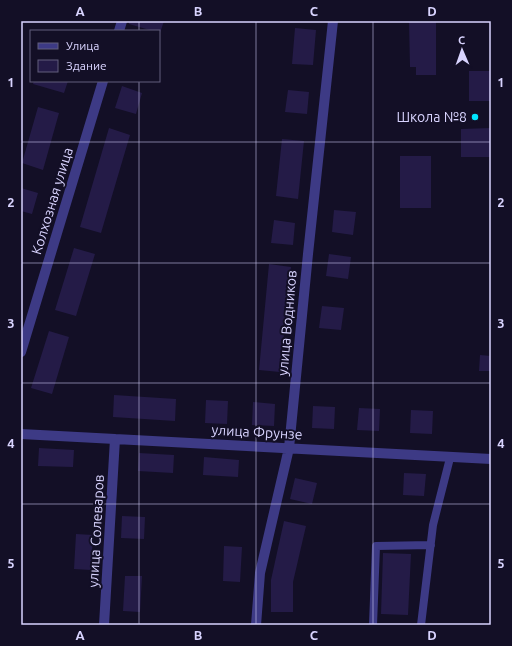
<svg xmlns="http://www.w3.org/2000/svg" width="512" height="646" viewBox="0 0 512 646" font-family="Ubuntu,sans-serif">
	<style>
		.building { fill: #241b47 }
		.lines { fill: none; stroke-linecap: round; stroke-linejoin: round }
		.service { stroke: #3d3a85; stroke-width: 8 }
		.minor { stroke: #3d3a85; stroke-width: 10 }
		.grid { fill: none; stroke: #d9d4ff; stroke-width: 1; stroke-opacity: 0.55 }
		.poi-dot { fill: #00e5ff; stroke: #130f26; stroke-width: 1.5 }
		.labels { text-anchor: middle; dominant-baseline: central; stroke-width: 4; stroke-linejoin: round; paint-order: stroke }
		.poi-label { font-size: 14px; fill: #d9d4ff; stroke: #130f26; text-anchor: end }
		.street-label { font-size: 14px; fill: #d9d4ff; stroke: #130f26 }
		.neatline { fill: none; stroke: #d9d4ff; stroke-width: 1.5 }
		.grid-label { font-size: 13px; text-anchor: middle; font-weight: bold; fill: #d9d4ff }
	</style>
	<rect width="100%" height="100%" fill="#130f26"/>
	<path class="building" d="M129 21H164L160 33 159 31H153L129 24Z
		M409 21H436V75H416V67H410Z
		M295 28 316 30 313 65 292 64Z
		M469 71H491V101H469Z
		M34 81H68L64 93 33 84Z
		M122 86 142 93 136 114 115 108Z
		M288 90 309 92 307 114 285 112Z
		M38 107 59 113 43 170 22 163Z
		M109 128 130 135 101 233 80 227Z
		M491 128V157H461V129Z
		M282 139 304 141 298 199 276 196Z
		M400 156H431V208H400Z
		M21 188 38 193 32 214 21 211Z
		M334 210 356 212 353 235 332 232Z
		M274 220 295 223 293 245 271 243Z
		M74 248 95 254 76 316 55 310Z
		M329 254 351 257 348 279 326 276Z
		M269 264 291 267 280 372 259 370Z
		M322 306 344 308 341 330 319 328Z
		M49 331 69 337 52 394 31 388Z
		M480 355 491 356V371H479Z
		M114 395 176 399 175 421 113 417Z
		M206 400 228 401 227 424 205 423Z
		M253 402 275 404 274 426 252 425Z
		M313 406 335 407 334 429 312 428Z
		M359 408 380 409 379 431 357 430Z
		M411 410 433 411 432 434 410 433Z
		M39 448 74 450 73 467 38 466Z
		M139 453 174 455 173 473 138 471Z
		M204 457 239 460 238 477 203 475Z
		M404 473 426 474 424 496 403 495Z
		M295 478 317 483 312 504 290 499Z
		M122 516 145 517 144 539 121 538Z
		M284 521 306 526 293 582V612H271V580Z
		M76 534 93 535 91 570 74 569Z
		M224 546 242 547 240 582 223 581Z
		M383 553 411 554 408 615 381 614Z
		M125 576H142L140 612 123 611Z"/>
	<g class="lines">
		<path class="service" d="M373 625 376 546 431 545
			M421 625 433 525 450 458"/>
		<path class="minor" d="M119 31 122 21
			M21 352 103 81
			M21 434 491 459
			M104 625 115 439
			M256 625 260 573 289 448 308 254 333 21"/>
	</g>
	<path class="grid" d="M139 21V31M256 21V625M373 21V625M139 81V625M21 142H491M21 263H491M21 383H491M21 504H491"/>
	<circle class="poi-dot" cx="475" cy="117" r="4"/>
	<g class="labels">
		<g class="poi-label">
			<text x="467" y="117">Школа №8</text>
		</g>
		<g class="street-label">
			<text transform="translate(52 201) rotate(-73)">Колхозная улица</text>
			<text transform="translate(287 323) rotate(-85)">улица Водников</text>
			<text transform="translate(257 432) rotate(3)">улица Фрунзе</text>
			<text transform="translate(96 531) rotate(-87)">улица Солеваров</text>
		</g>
	</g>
	<rect width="512" height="646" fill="none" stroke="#130f26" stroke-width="44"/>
	<rect x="30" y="30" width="130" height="52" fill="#130f26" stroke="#625e7d"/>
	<rect x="38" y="43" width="20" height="6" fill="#3d3a85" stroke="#625e7d"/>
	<text x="66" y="50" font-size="12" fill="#d9d4ff">Улица</text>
	<rect x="38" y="60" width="20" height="12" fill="#241b47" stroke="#625e7d"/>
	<text x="66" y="70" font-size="12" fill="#d9d4ff">Здание</text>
	<g transform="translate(462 50) rotate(358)" stroke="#130f26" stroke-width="3" paint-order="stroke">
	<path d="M0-3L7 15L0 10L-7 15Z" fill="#d9d4ff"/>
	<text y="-6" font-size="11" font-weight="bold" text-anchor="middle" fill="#d9d4ff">С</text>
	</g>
	<rect x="22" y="22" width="468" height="602" class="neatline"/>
	<g class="grid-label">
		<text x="80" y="16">A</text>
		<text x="198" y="16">B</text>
		<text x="314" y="16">C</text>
		<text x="432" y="16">D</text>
		<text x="11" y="87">1</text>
		<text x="501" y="87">1</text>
		<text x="11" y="207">2</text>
		<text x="501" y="207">2</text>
		<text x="11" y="328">3</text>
		<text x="501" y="328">3</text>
		<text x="11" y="448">4</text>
		<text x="501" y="448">4</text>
		<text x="11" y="568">5</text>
		<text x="501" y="568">5</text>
		<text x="80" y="640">A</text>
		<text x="198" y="640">B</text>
		<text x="314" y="640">C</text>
		<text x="432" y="640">D</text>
	</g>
</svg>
